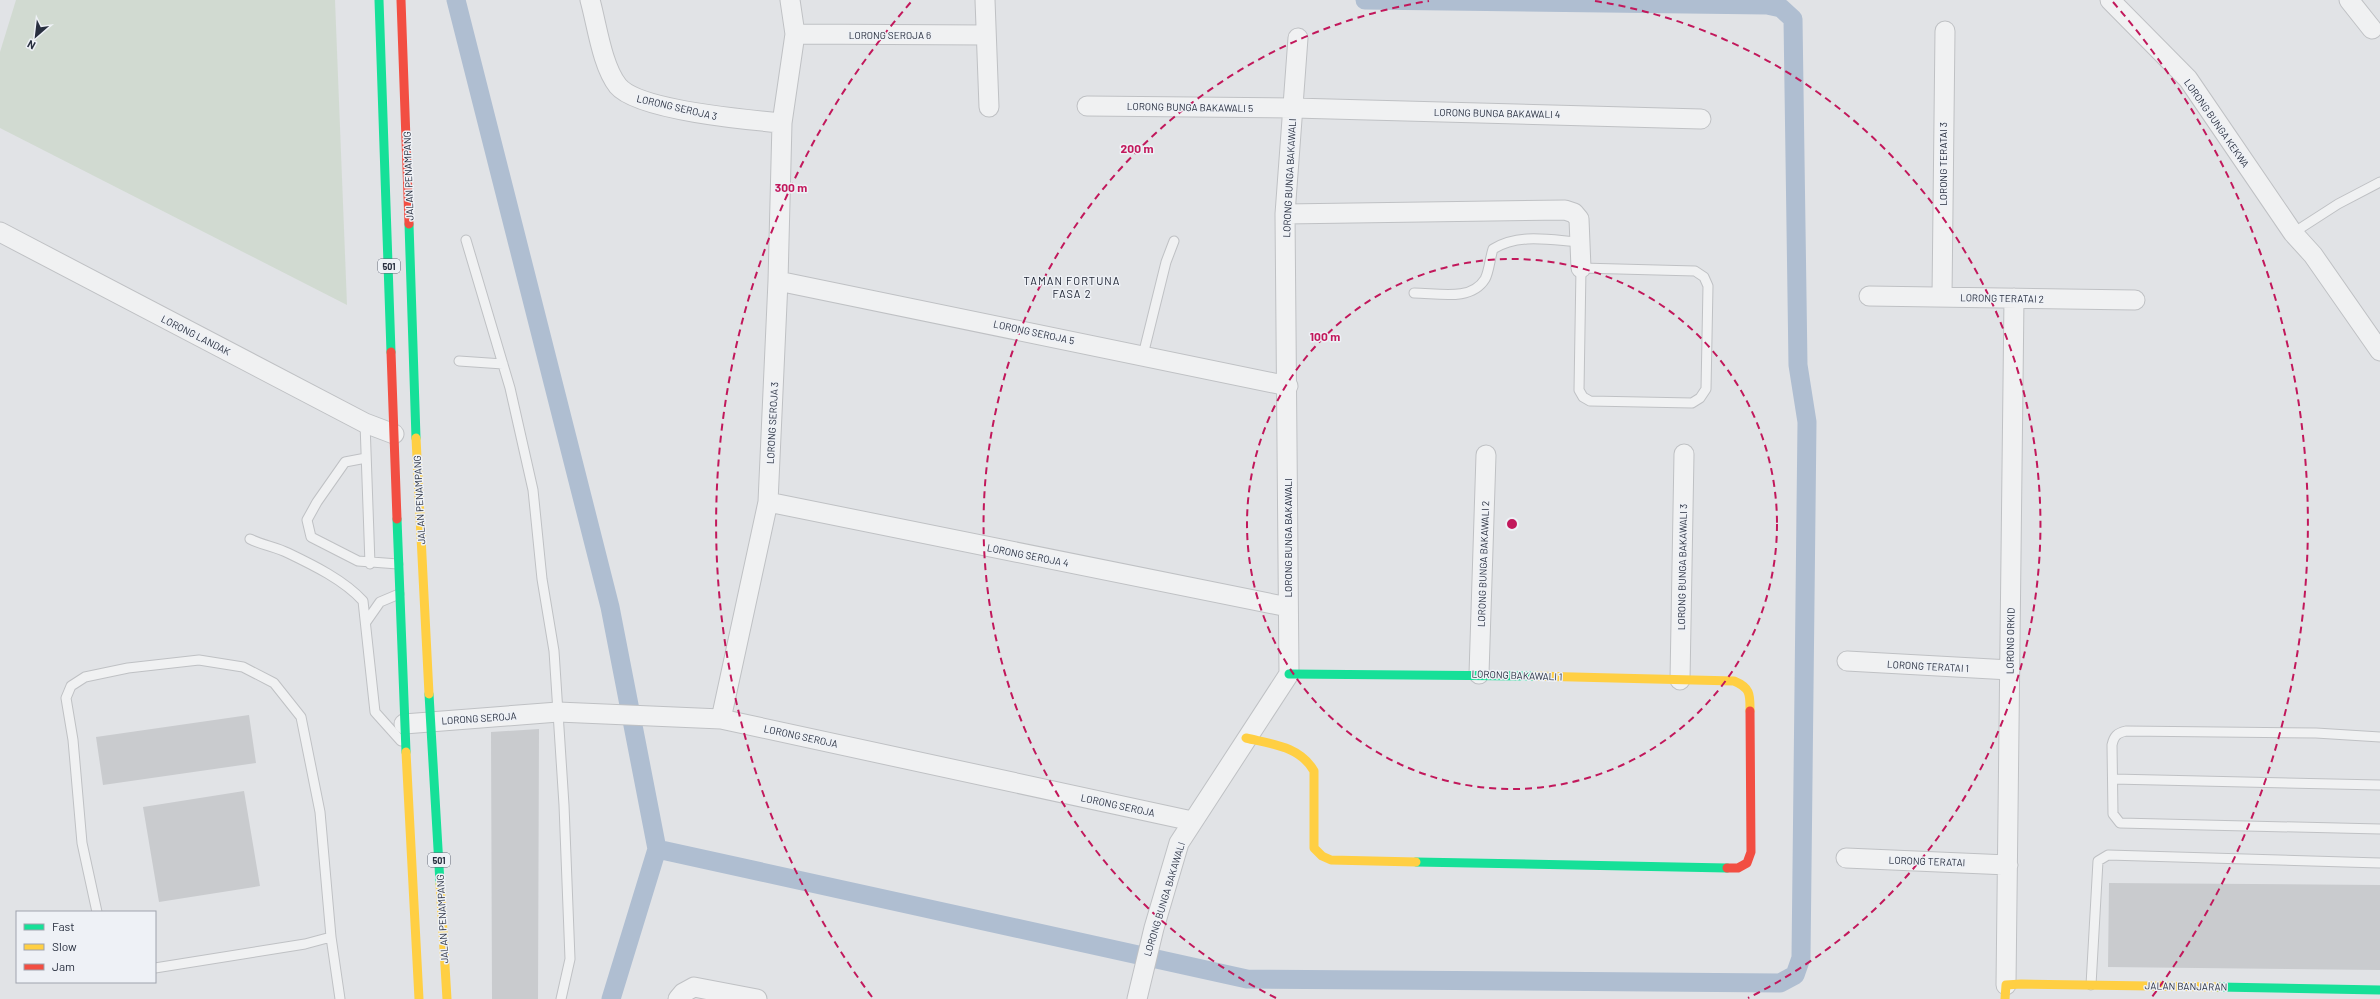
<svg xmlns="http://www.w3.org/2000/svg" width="2380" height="999" viewBox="0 0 2380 999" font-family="Barlow,sans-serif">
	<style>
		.green { fill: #d1dad1 }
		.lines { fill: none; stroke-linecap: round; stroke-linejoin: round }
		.canal { stroke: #afbed1; stroke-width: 19 }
		.building { fill: #c9cbce }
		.lane-casing { stroke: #bfc1c4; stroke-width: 11 }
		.street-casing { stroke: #bfc1c4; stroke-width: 21 }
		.lane { stroke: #f0f1f2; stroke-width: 9 }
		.street { stroke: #f0f1f2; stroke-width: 19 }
		.fast { stroke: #16e098; stroke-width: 9 }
		.slow { stroke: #ffcf43; stroke-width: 9 }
		.jam { stroke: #f24e42; stroke-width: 9 }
		.ring { fill: none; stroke: #c2185b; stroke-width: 2; stroke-dasharray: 7 5 }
		.labels { text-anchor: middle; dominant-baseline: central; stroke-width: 3; stroke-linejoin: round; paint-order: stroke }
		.shield { fill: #eef1f6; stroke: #636976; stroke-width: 1 }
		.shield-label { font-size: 9px; font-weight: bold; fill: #282f3f }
		.street-label { font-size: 10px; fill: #282f3f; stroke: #eef1f6 }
		.neighbourhood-label { font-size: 11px; letter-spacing: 1px; fill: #1a202f; stroke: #eef1f6 }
		.centre { fill: #c2185b; stroke: #eef1f6; stroke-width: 2 }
		.ring-label { font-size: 12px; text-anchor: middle; font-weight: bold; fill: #c2185b; stroke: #eef1f6; stroke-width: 3; stroke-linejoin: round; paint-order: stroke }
	</style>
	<rect width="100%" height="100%" fill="#e1e3e6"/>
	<path class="green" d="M16 0H335L347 305 0 128V52Z"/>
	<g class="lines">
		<path class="canal" d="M456 0 610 607 657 849 611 999
			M657 849 1247 979 1780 983 1795 975 1801 958 1807 422 1798 365 1793 19 1781 8 1767 5 1365 0"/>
	</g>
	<path class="building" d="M249 715 256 763 103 785 96 737Z
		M539 729 538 999H492L491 732Z
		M244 791 260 886 159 902 143 807Z
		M2109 883 2380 885V970L2108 967Z"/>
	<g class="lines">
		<g class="lane-casing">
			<path id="lane" d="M2293 233 2338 204 2380 182
				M466 240 510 388 533 490 542 579 554 651 564 805 570 959 561 999
				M1581 268 1695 271 1704 277 1708 286 1706 389 1700 398 1692 403 1590 401 1583 397 1579 390Z
				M1414 293C1437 293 1471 302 1485 279 1489 272 1490 258 1493 249 1519 233 1550 240 1579 242
				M1143 355 1166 262 1174 241
				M459 361 503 364
				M365 423 370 564
				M366 458 345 462 317 502 307 520 311 537 358 561 398 564
				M250 539C262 545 276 547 288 553 313 565 344 580 363 601L375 712 401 741
				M366 622 380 602 399 594
				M2380 737 2316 733 2126 731C2117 733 2114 736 2112 745L2113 814 2120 823 2380 829
				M2113 779 2380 785
				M97 912 82 843 73 740 66 698 71 686 85 677 128 668 199 660 243 667 274 683 301 717 320 812 331 937 340 999
				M155 968 305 944 331 937
				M2091 985 2098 861 2108 855 2380 863"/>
		</g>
		<g class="street-casing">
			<path id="street" d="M590 0C597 25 602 66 618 86 638 110 749 120 782 123
				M985 0 989 107
				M2110 0 2188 79 2293 233 2313 255 2380 351
				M2349 0 2372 29
				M795 34 985 35
				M1087 106 1294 108 1701 119
				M1285 214 1565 210 1574 213 1579 219 1581 268
				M0 232 365 423 394 434
				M778 281 1288 386
				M1869 296 2135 300
				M1942 297 1945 31
				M768 502 1288 607
				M1847 661 2010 670
				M1479 674 1486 455
				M1680 680 1684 454
				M721 719 768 502 778 281 782 123 795 34 790 0
				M404 724 558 712 721 719 1192 821
				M1846 858 2008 865
				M2006 985 2014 298
				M678 999 683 993 694 987 757 999
				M1137 999 1154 928 1179 843 1289 674 1285 214 1298 38"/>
		</g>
		<use href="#lane" class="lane"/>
		<use href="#street" class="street"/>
		<path class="fast" d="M379 0 391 352
			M409 224 416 438
			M397 519 406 752
			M1289 674 1534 676
			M429 694 440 883
			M1416 862 1727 868
			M2218 987 2380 990"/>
		<path class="slow" d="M416 438 429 694
			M1534 676 1734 681C1751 688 1750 695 1750 711
			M1246 738C1271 744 1300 746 1314 771V848L1322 856 1331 860 1416 862
			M406 752 419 999
			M440 883 447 999
			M2005 999 2006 985 2021 984 2218 987"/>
		<path class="jam" d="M401 0 409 224
			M391 352 397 519
			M1727 868H1738L1747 863 1751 852 1750 711"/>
	</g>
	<g class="ring">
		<circle cx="1512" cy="524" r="265"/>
		<path d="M1276 998A530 530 0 0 1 1429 1M1595 1A530 530 0 0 1 1748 998"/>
		<path d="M872 997A796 796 0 0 1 911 2M2113 2A796 796 0 0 1 2152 997"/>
	</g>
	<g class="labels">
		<g class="shield">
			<rect x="378" y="259" width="22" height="14" rx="3"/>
			<rect x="428" y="853" width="22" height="14" rx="3"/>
		</g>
		<g class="shield-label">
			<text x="389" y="266">501</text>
			<text x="439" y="860">501</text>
		</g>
		<g class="street-label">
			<text x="890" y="35">LORONG SEROJA 6</text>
			<text transform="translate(677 107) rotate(13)">LORONG SEROJA 3</text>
			<text transform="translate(1190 107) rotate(1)">LORONG BUNGA BAKAWALI 5</text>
			<text transform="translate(1497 113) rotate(1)">LORONG BUNGA BAKAWALI 4</text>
			<text transform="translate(2217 123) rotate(55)">LORONG BUNGA KEKWA</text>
			<text transform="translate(1943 164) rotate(-90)">LORONG TERATAI 3</text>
			<text transform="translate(408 176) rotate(-92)">JALAN PENAMPANG</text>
			<text transform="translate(1289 178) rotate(-87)">LORONG BUNGA BAKAWALI</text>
			<text transform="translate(2002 298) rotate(1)">LORONG TERATAI 2</text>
			<text transform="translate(1034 332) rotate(12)">LORONG SEROJA 5</text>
			<text transform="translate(196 335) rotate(27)">LORONG LANDAK</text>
			<text transform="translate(772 423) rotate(-87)">LORONG SEROJA 3</text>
			<text transform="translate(419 500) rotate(-93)">JALAN PENAMPANG</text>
			<text transform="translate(1288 538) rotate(-90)">LORONG BUNGA BAKAWALI</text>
			<text transform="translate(1028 555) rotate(11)">LORONG SEROJA 4</text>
			<text transform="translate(1483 564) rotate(-88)">LORONG BUNGA BAKAWALI 2</text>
			<text transform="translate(1682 567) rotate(-89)">LORONG BUNGA BAKAWALI 3</text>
			<text transform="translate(2010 641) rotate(-89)">LORONG ORKID</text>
			<text transform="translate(1928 666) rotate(3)">LORONG TERATAI 1</text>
			<text transform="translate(1517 675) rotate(2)">LORONG BAKAWALI 1</text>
			<text transform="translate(479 718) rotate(-4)">LORONG SEROJA</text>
			<text transform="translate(801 736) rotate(12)">LORONG SEROJA</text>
			<text transform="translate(1118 805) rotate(12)">LORONG SEROJA</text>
			<text transform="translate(1927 861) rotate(2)">LORONG TERATAI</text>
			<text transform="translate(1164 899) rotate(-73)">LORONG BUNGA BAKAWALI</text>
			<text transform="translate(442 919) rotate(-93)">JALAN PENAMPANG</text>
			<text transform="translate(2186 986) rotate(1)">JALAN BANJARAN</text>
		</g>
		<g class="neighbourhood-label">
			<text x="1072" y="280">TAMAN FORTUNA<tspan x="1072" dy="13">FASA 2</tspan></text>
		</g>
	</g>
	<circle cx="1512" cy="524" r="6" class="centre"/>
	<g class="ring-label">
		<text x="1137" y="153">200 m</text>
		<text x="791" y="192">300 m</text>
		<text x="1325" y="341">100 m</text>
	</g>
	<rect x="16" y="911" width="140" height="72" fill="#eef1f6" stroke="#9fa3ad"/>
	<rect x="24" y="924" width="20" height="6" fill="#16e098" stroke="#9fa3ad"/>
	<text x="52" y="931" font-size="12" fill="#282f3f">Fast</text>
	<rect x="24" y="944" width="20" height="6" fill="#ffcf43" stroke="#9fa3ad"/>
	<text x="52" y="951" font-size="12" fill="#282f3f">Slow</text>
	<rect x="24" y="964" width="20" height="6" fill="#f24e42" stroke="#9fa3ad"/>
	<text x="52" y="971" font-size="12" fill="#282f3f">Jam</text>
	<g transform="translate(36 36) rotate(208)" stroke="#eef1f6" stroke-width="3" paint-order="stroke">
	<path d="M0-3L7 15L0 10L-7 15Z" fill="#282f3f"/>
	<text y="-6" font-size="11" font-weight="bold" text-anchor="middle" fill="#282f3f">N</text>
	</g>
</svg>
